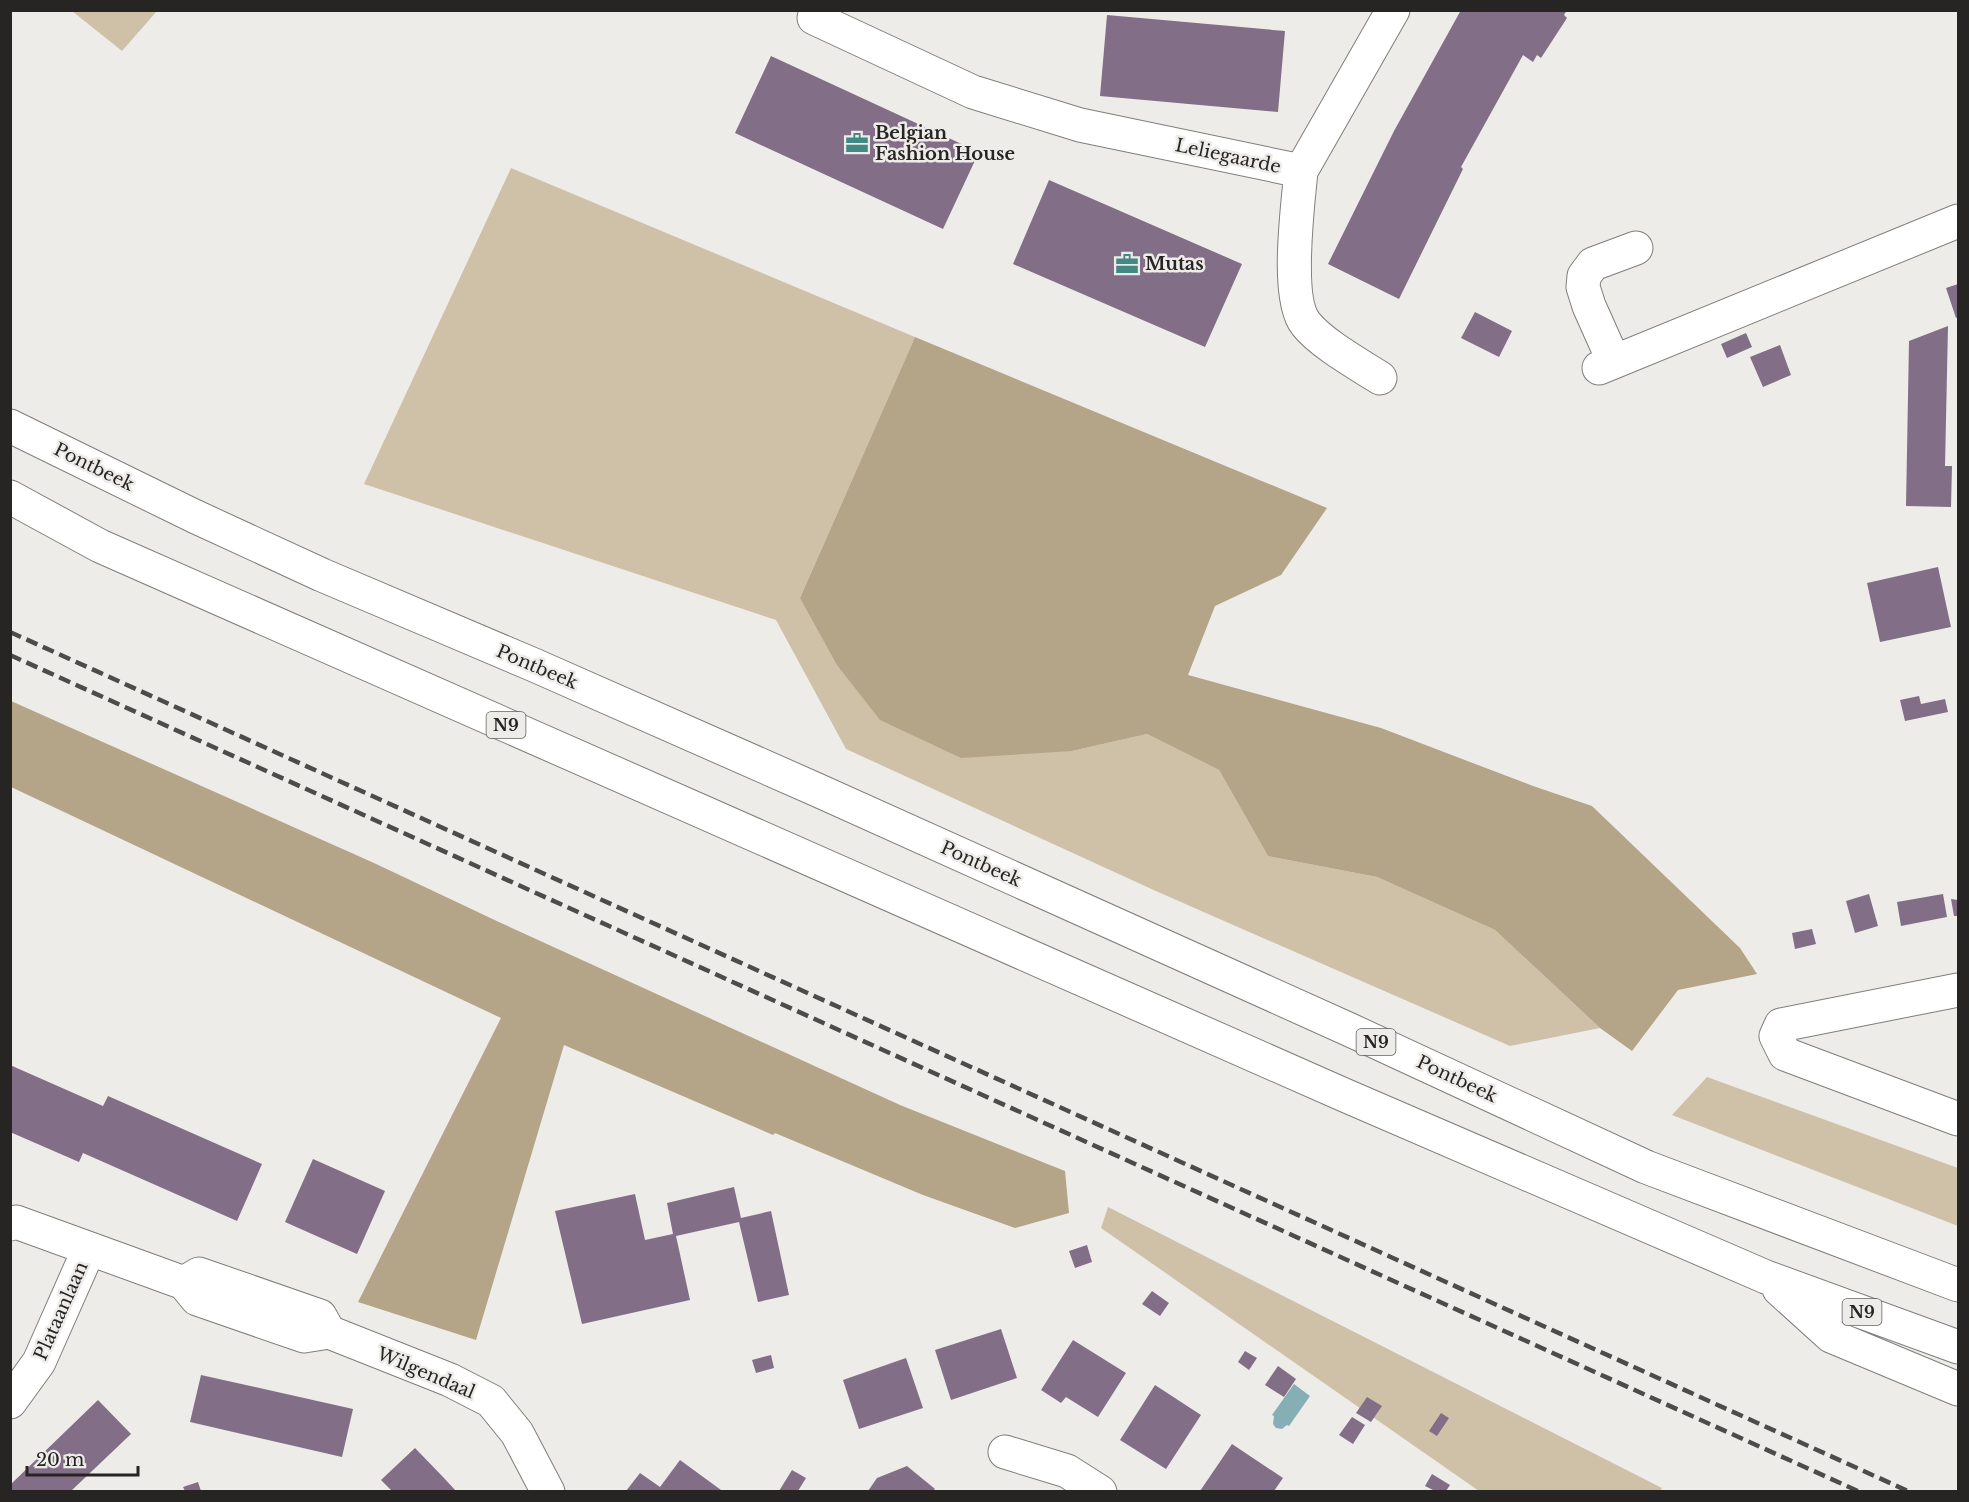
<svg xmlns="http://www.w3.org/2000/svg" width="1969" height="1502" viewBox="0 0 1969 1502" font-family="'Libre Baskerville',serif">
	<style>
		.green { fill: #cfc1a8 }
		.forest { fill: #b4a488 }
		.water { fill: #86aeb5 }
		.building { fill: #826e87 }
		.lines { fill: none; stroke-linecap: round; stroke-linejoin: round }
		.minor-casing { stroke: #7f7e7b; stroke-width: 35 }
		.highway-casing { stroke: #7f7e7b; stroke-width: 35 }
		.minor { stroke: #fff; stroke-width: 33 }
		.highway { stroke: #fff; stroke-width: 33 }
		.rail { stroke: #4e4c4b; stroke-width: 4.5; stroke-dasharray: 12 6; stroke-linecap: butt }
		.labels { text-anchor: middle; dominant-baseline: central; stroke-width: 5; stroke-linejoin: round; paint-order: stroke }
		.shield { fill: #eeece9; stroke: #62615f; stroke-width: 1.5 }
		.shield-label { font-size: 16px; font-weight: bold; fill: #262524 }
		.poi-label { font-size: 18px; font-weight: bold; fill: #262524; stroke: #eeece9; text-anchor: start }
		.street-label { font-size: 18px; fill: #262524; stroke: #eeece9 }
	</style>
	<rect width="100%" height="100%" fill="#eeece9"/>
	<path class="green" d="M72 11H157L122 51Z
		M511 168 915 337 800 598 1072 751 1147 734 1219 770 1268 856 1377 877 1495 930 1600 1028 1510 1046 1158 892 846 749 776 620 364 484Z
		M1707 1077 1958 1168V1226L1672 1115Z
		M1108 1207 1662 1488 1660 1492 1479 1491 1101 1228Z"/>
	<path class="forest" d="M915 337 1327 508 1281 575 1215 606 1188 675 1381 728 1533 786 1592 806 1740 948 1757 974 1678 990 1632 1051 1600 1028 1495 930 1377 877 1268 856 1219 770 1147 734 1072 751 961 758 880 720 837 665 800 598Z
		M11 701 374 863 501 923 900 1105 1065 1171 1069 1213 1015 1228 923 1195 775 1133 773 1135 564 1045 476 1340 358 1302 501 1018 11 787Z"/>
	<path class="water" d="M1294 1384 1310 1396 1289 1426 1287 1425 1282 1429 1276 1428 1273 1424 1274 1416 1272 1415Z"/>
	<path class="building" d="M1461 10H1567L1564 15 1567 18 1541 58 1537 55 1533 62 1523 55 1461 167 1463 169 1399 299 1328 264 1394 131Z
		M1107 15 1285 31 1278 112 1100 96Z
		M771 56 979 152 943 229 735 133Z
		M1049 180 1242 264 1205 347 1013 264Z
		M1958 284V317L1956 318 1946 288Z
		M1475 312 1512 331 1499 357 1461 338Z
		M1948 326 1945 466H1952L1951 507 1906 506 1909 341Z
		M1746 333 1752 347 1727 358 1721 344Z
		M1780 345 1791 375 1763 387 1750 357Z
		M1938 567 1951 627 1880 642 1867 583Z
		M1919 696 1921 704 1945 699 1948 712 1905 721 1900 700Z
		M1869 894 1878 926 1855 933 1846 901Z
		M1943 894 1947 917 1901 926 1897 902Z
		M1951 899 1958 900V916H1954Z
		M1812 929 1816 944 1795 949 1792 933Z
		M10 1065 103 1106 108 1096 262 1164 237 1221 83 1153 79 1162 10 1132Z
		M313 1159 385 1191 357 1254 285 1222Z
		M734 1187 741 1218 771 1211 789 1295 758 1302 739 1222 676 1236 690 1300 582 1324 555 1211 635 1194 645 1240 673 1234 667 1203Z
		M1087 1245 1092 1262 1075 1268 1069 1251Z
		M1152 1291 1169 1303 1160 1316 1142 1304Z
		M1001 1329 1017 1378 951 1400 935 1350Z
		M1073 1340 1126 1373 1098 1417 1066 1397 1061 1403 1041 1390Z
		M1245 1351 1257 1358 1249 1370 1238 1362Z
		M771 1355 774 1368 756 1373 752 1360Z
		M906 1358 923 1408 859 1429 843 1380Z
		M1278 1366 1296 1379 1284 1397 1265 1385Z
		M201 1375 353 1409 342 1457 190 1422Z
		M1155 1385 1201 1415 1166 1469 1120 1440Z
		M1367 1397 1382 1406 1371 1422 1356 1413Z
		M98 1400 131 1434 71 1491H10V1485Z
		M1441 1413 1449 1418 1437 1436 1429 1431Z
		M1352 1417 1365 1425 1353 1444 1339 1435Z
		M1232 1444 1283 1478 1274 1491H1200Z
		M415 1448 443 1477 456 1491H392L381 1480Z
		M680 1460 721 1490 720 1491H626L640 1473 660 1487Z
		M907 1466 935 1489 933 1491H868L877 1478Z
		M792 1470 806 1478 798 1491H779Z
		M1432 1474 1450 1485 1446 1491H1435L1425 1486Z
		M198 1482 201 1491H185L183 1487Z"/>
	<g class="lines">
		<g class="minor-casing">
			<path id="minor" d="M814 18 973 92 1080 125 1301 171 1393 10
				M1301 171C1298 204 1285 299 1306 324 1322 344 1358 364 1380 378
				M1614 362 1589 306 1583 287 1584 276 1593 264 1636 248
				M1599 368 1958 221
				M1958 990 1781 1025 1776 1036 1785 1054 1958 1119
				M10 1224 16 1222 184 1283 197 1299 304 1336 329 1332 450 1380 491 1401 517 1433 548 1492
				M184 1283 199 1274 320 1316 329 1332
				M10 1402 39 1362 89 1249
				M1005 1452 1067 1471 1100 1492"/>
		</g>
		<g class="highway-casing">
			<path id="highway" d="M10 426 194 516 322 575 534 665 815 789 1348 1029 1646 1167 1958 1285
				M10 497 100 546 1342 1094 1766 1277 1958 1347
				M1779 1289 1831 1336 1958 1389"/>
		</g>
		<use href="#minor" class="minor"/>
		<use href="#highway" class="highway"/>
		<path class="rail" d="M10 632 1910 1492
			M10 655 1860 1492"/>
	</g>
	<defs>
		<g id="office-bare" transform="scale(1.8)"><path d="M-6-3h4V-5.5h4V-3h4V5H-6ZM-1-4.5V-3h2v-1.5ZM-6 0V1H6V0Z" fill="#428985" stroke="#eeece9" stroke-width="2.5" paint-order="stroke"/></g>
	</defs>
	<g fill-rule="evenodd">
		<use href="#office-bare" x="857" y="143"/>
		<use href="#office-bare" x="1127" y="264"/>
	</g>
	<g class="labels">
		<g class="shield">
			<rect x="486.5" y="712" width="39" height="26" rx="4.5"/>
			<rect x="1356.5" y="1029" width="39" height="26" rx="4.5"/>
			<rect x="1842.5" y="1299" width="39" height="26" rx="4.5"/>
		</g>
		<g class="shield-label">
			<text x="506" y="725">N9</text>
			<text x="1376" y="1042">N9</text>
			<text x="1862" y="1312">N9</text>
		</g>
		<g class="poi-label">
			<text x="875" y="133">Belgian<tspan x="875" dy="21">Fashion House</tspan></text>
			<text x="1145" y="264">Mutas</text>
		</g>
		<g class="street-label">
			<text transform="translate(1228 156) rotate(12)">Leliegaarde</text>
			<text transform="translate(94 467) rotate(26)">Pontbeek</text>
			<text transform="translate(537 667) rotate(23)">Pontbeek</text>
			<text transform="translate(981 864) rotate(24)">Pontbeek</text>
			<text transform="translate(1457 1079) rotate(25)">Pontbeek</text>
			<text transform="translate(61 1311) rotate(-66)">Plataanlaan</text>
			<text transform="translate(426 1373) rotate(23)">Wilgendaal</text>
		</g>
	</g>
	<rect width="1969" height="1502" fill="none" stroke="#262524" stroke-width="24"/>
	<path d="M27 1466v9h111v-9" fill="none" stroke="#262524" stroke-width="3"/>
	<text x="36" y="1466" font-size="18" fill="#262524" stroke="#eeece9" stroke-width="4.5" paint-order="stroke">20 m</text>
</svg>
